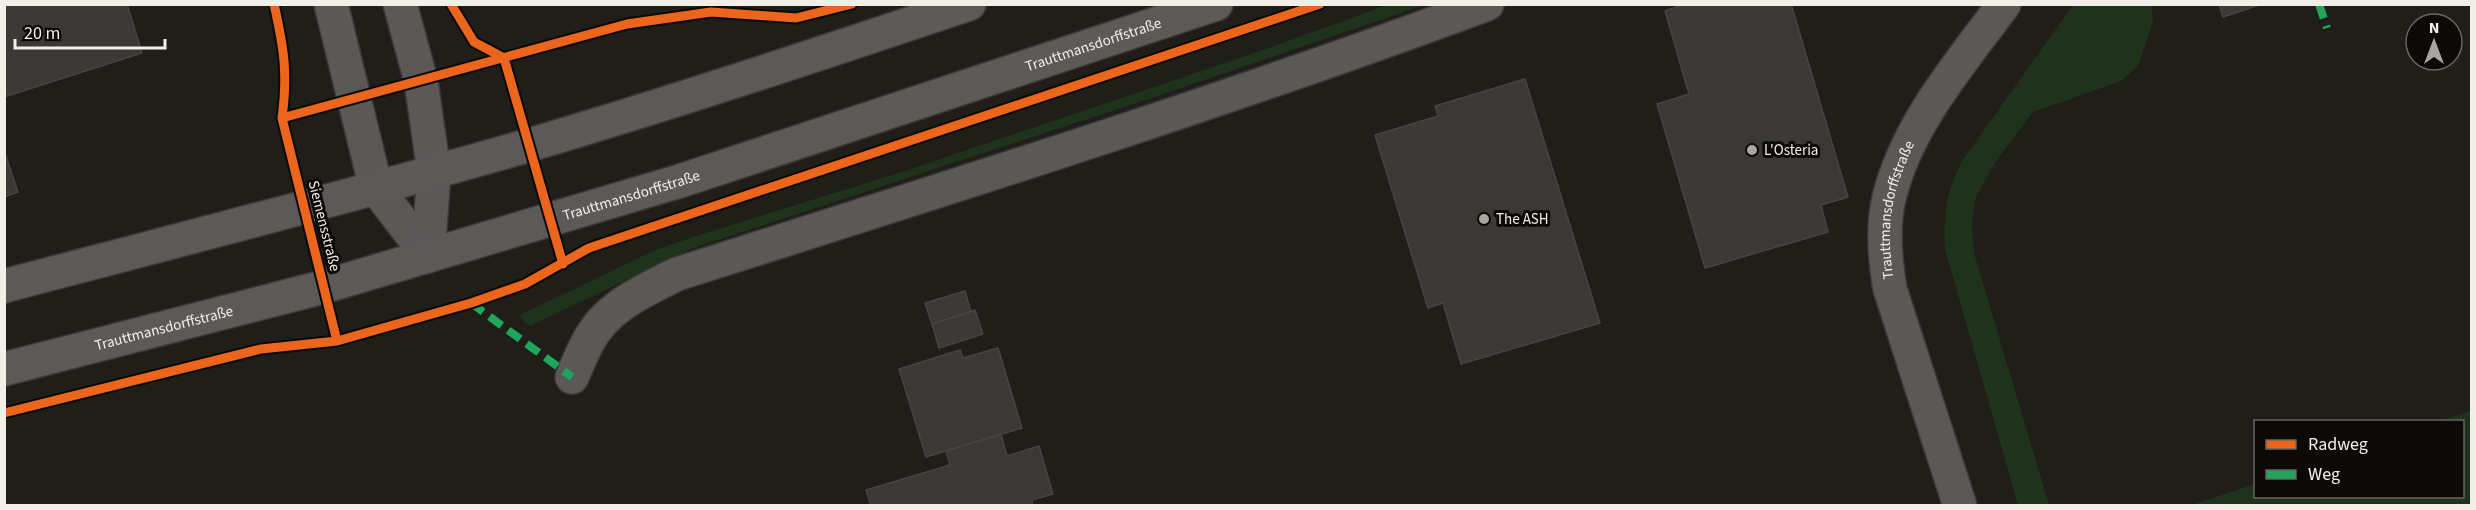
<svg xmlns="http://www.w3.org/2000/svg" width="2476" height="510" viewBox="0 0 2476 510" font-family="'Source Sans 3',sans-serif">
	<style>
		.green { fill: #1f321c }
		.building { fill: #3b3937; stroke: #464443; stroke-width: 1.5 }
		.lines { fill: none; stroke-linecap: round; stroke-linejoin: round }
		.street-casing { stroke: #3c3a36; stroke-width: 36 }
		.secondary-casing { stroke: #3c3a36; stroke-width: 36 }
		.street { stroke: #5b5858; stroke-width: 33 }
		.secondary { stroke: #5c5a59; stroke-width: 33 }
		.quiet { stroke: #20a55d; stroke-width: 8; stroke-dasharray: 15 8; stroke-linecap: butt }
		.cycleway-casing { stroke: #0b0a06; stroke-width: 13 }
		.cycleway { stroke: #eb651d; stroke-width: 9 }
		.poi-dot { fill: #a8a69f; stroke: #0b0a06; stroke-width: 2 }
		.labels { text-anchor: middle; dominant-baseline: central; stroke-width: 6; stroke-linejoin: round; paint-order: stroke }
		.street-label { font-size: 15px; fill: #f1efe8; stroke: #0b0a06 }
		.poi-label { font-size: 15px; fill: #f1efe8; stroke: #0b0a06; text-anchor: start }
	</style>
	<rect width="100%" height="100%" fill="#201e18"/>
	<path class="green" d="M1390 4 1424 5 1155 97 693 248 530 326 518 316 653 251 693 237 908 170 1260 51Z
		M2073 5H2151L2153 21 2138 66 2121 81 2033 112 1996 161 1976 197 1972 224 1974 253 2049 505H2018L1945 249C1943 214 1946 193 1962 161Z
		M2471 411V505H2192L2255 484 2256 496H2462V422L2440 421Z"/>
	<path class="building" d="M4 4H127L142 53 4 97Z
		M1685 4H1791L1848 197 1821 205 1828 232 1705 268 1657 104 1689 94 1665 11Z
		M2219 4H2262L2223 17Z
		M1525 79 1600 323 1461 364 1443 303 1428 308 1375 135 1438 116 1435 106Z
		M4 150 18 192 4 197Z
		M965 291 971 312 932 324 925 303Z
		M975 310 983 334 939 348 932 324Z
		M998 348 1022 428 926 457 899 369 960 350 963 358Z
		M1001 434 1007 456 1039 446 1053 494 1032 500 1033 506H871L866 490 950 465 946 451Z"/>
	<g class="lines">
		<g class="street-casing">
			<g id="street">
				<path d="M331 4 376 188 428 256"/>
				<path d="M400 4 421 81 434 172 428 256"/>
				<path d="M572 377C577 365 582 353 588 342 606 307 643 291 677 274 948 188 1220 103 1487 4"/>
				<path id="s1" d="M1960 506 1890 289C1885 259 1882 228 1889 198 1907 124 1960 64 2004 4"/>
			</g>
		</g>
		<g class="secondary-casing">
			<g id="secondary">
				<path d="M4 286C179 240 353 196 526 146 675 102 822 53 969 4"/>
				<path id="s2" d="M4 369 323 287 680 181 1216 4"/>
			</g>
		</g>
		<use href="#street" class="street"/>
		<use href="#secondary" class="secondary"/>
		<path class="quiet" d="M2319 4 2327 28
			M471 303 572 377"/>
		<g class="cycleway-casing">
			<path id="cycleway" d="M274 4C284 49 288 73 282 118L337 341
				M451 4 474 42 504 58
				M504 58 563 264
				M282 118 627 24 711 12 796 18 852 4
				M4 413 261 349 337 341 471 303 525 284 589 248 1320 4"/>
		</g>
		<use href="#cycleway" class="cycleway"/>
	</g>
	<g class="poi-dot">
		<circle cx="1752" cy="150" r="6"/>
		<circle cx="1484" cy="219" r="6"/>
	</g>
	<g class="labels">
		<g class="street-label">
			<text stroke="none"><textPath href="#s2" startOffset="1137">Trauttmansdorffstraße</textPath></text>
			<text stroke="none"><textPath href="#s2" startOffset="651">Trauttmansdorffstraße</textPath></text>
			<text stroke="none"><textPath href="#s1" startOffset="309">Trauttmansdorffstraße</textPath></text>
			<text transform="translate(324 226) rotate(76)">Siemensstraße</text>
			<text stroke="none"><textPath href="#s2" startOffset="165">Trauttmansdorffstraße</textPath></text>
		</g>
		<g class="poi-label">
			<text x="1764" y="150">L'Osteria</text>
			<text x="1496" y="219">The ASH</text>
		</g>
	</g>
	<rect width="2476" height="510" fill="none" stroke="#f1efe8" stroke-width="12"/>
	<rect x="2254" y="420" width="210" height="78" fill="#0b0a06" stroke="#676660" stroke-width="1.5"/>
	<rect x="2266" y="440" width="30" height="9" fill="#eb651d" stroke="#676660" stroke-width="1.5"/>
	<text x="2308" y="450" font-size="18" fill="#f1efe8">Radweg</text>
	<rect x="2266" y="470" width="30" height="9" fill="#20a55d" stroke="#676660" stroke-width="1.5"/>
	<text x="2308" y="480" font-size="18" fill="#f1efe8">Weg</text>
	<g transform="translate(2434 42)"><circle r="28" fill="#0b0a06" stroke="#676660" stroke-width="1.5"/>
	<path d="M0-4.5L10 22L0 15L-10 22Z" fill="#a8a69f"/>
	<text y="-9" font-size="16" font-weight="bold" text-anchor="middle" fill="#f1efe8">N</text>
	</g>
	<path d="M15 39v9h150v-9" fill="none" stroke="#f1efe8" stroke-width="3"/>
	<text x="24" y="39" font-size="18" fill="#f1efe8" stroke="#0b0a06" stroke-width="4.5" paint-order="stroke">20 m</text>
</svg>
